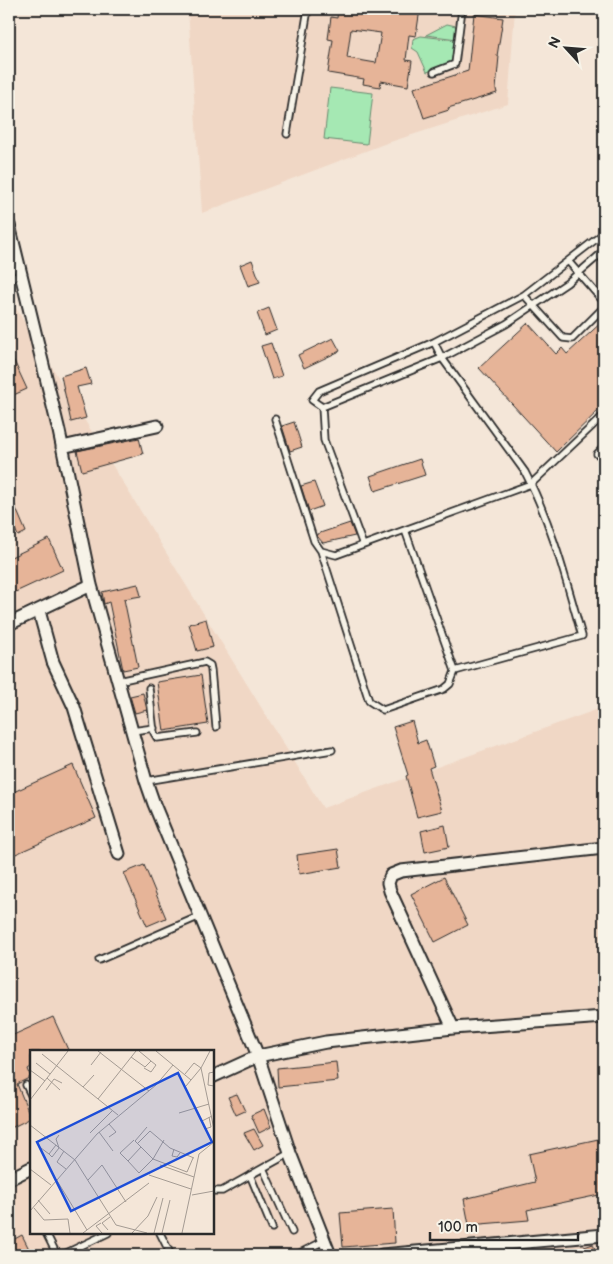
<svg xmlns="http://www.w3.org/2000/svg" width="613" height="1264" viewBox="0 0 613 1264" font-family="'Balsamiq Sans',sans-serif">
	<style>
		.built { fill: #f0d7c5; fill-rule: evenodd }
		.green { fill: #a5e8b3; stroke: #688a6f }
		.building { fill: #e6b498; stroke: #2b2b2b; fill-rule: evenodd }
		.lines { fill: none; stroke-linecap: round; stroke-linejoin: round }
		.service-casing { stroke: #2b2b2b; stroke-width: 9 }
		.minor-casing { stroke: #2b2b2b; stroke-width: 15 }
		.service { stroke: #f7f3e8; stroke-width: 5.5 }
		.minor { stroke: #f7f3e8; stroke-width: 11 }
		.inset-road { fill: none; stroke: #a49b93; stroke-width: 1 }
		.view { fill: #1d4ed8; fill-opacity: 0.15; stroke: #1d4ed8; stroke-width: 2.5 }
		.inset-edge { fill: none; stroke: #2b2b2b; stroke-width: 2.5 }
	</style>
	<rect width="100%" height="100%" fill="#f4e6d8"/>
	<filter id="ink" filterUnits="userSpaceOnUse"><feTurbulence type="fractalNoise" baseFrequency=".02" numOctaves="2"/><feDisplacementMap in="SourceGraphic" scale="10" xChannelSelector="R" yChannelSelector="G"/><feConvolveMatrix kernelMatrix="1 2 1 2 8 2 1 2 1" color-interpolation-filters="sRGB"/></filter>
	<g filter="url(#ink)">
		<path class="built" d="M188 9H515L508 104 384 144 202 213Z
			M9 297 323 808 604 707V1255H9ZM31 1052H212V1233H31Z"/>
		<path class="green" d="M447 24 456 26 457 39 426 35Z
			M421 36 456 40 452 63 427 72 418 52 412 48 413 39Z
			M330 88 373 93 367 144 324 139Z"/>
		<path class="building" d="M338 9H420L416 36 409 35 406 60 412 61 408 86 381 81 380 87 363 84 364 79 328 73 333 40 328 39 331 17 337 18ZM351 29 381 33 376 63 347 58Z
			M474 14 503 18 497 56H499L496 89 497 93 448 108 449 110 424 118 414 88 468 71Z
			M252 260 260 282 248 286 240 265Z
			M269 308 277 330 265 335 257 313Z
			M604 320V405L556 452 479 368 528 323 556 354 562 348 567 354Z
			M333 338 340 351 304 368 298 355Z
			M271 343 282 376 272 379 261 346Z
			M9 350 27 389 9 397Z
			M86 368 91 384 77 387 86 418 71 422 61 376Z
			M294 422 302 447 290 451 282 426Z
			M139 438 143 454 82 471 77 451Z
			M420 459 425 475 375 491 370 476Z
			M314 482 323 506 309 511 301 486Z
			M9 492 26 532 18 536 9 515Z
			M350 523 355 536 323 543 317 536V534Z
			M49 539 63 570 9 595V558Z
			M138 584 141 596 124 599 138 667 123 670 109 602 104 604 102 592Z
			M206 619 213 647 197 651 189 624Z
			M201 675 208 724 164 731 157 682Z
			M143 693 147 710 135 713 130 696Z
			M412 721 418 743 426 740 434 766 429 768 442 811 417 817 406 776 408 775 393 727Z
			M73 765 96 818 9 857V794Z
			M445 825 449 847 425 852 421 831Z
			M338 849 341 867 299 874 297 855Z
			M144 865 166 918 147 926 124 873Z
			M444 877 468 925 435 942 411 894Z
			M53 1017 69 1052H31V1067L28 1069 31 1077 17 1084 31 1118 9 1129V1037Z
			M336 1062 338 1081 278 1087 277 1068Z
			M237 1094 245 1111 236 1115 228 1097Z
			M264 1109 271 1127 259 1133 251 1115Z
			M254 1129 263 1145 254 1150 244 1133Z
			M603 1138 604 1146V1194L527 1210 529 1220 469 1225 464 1199 535 1182 529 1154Z
			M393 1209 395 1243 343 1247 340 1213Z
			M22 1235 32 1255H9V1242Z
			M593 1244 597 1255H565L564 1254Z"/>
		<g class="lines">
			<g class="service-casing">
				<path id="service" d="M434 72 455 64 462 9
					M287 134 308 9
					M9 280 21 274
					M524 295 563 338 572 339 603 308V301L568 261
					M322 407 442 358 506 324 567 283 604 251
					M275 419 314 541 321 551 336 555 531 484 604 415
					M597 454 604 447
					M405 530 455 671 582 636C566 580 552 524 525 472L442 358 434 342
					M363 545 324 440 322 407 312 400 319 391 434 342 524 295 604 233
					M321 551 369 701 383 710 444 689 450 684 455 671
					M118 681 205 662 210 665 211 670 216 727
					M149 688 154 733 157 738 197 733
					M132 731 154 728
					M146 781 332 750
					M99 960 200 916
					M26 1085 31 1095
					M263 1168 292 1232
					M250 1175 272 1228
					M212 1191H222L290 1153
					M46 1233 57 1255
					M160 1233 171 1255
					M62 1255 108 1233
					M296 1255 324 1241"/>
			</g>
			<g class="minor-casing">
				<path id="minor" d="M9 225 59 431 91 585 146 781 154 804 258 1056 290 1153 330 1255
					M62 447 157 426
					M39 611 53 662 74 707 119 854
					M9 624 91 585
					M453 1028 390 891 388 883 391 875 401 871 604 848
					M212 1077 258 1056 326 1042 453 1028 604 1017
					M9 1179 31 1168
					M382 1255 604 1235"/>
			</g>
			<use href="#service" class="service"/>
			<use href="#minor" class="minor"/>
		</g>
	</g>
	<g transform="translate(30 1050)">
		<rect width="184" height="184" fill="#f4e6d8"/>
		<path class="inset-road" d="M68 1 119 41M126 1 161 30M180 1 171 18 184 79M12 4 88 65M101 7 115 17 121 11 109 1M6 13 20 24M61 15 71 2M114 18 121 22 126 15 121 11M0 20 15 31M184 22 179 23 178 35 184 36M155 24 164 13 171 18 156 36M17 28 30 40M53 37 64 25M16 40 24 29 32 33M68 49 106 1M0 50 38 1M149 63 179 54M179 67 181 77 175 79 172 71 182 66M79 74 86 82 79 87M0 75 45 110 86 175 117 183M117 77 105 91 123 109 157 122 163 108M120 81 140 98 164 108M69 82 83 101M60 83 82 61M107 94 120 81M111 97 98 111 109 123 123 109 134 90M11 98 19 104 26 95M144 99 142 106 147 107 150 103M34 101 27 112 36 119M19 104 22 107 29 98 26 89 29 85M98 111 90 103 104 90M130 115 164 127M0 119 21 135M119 125 161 139M26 129 57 180M58 130 72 115 96 152M162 145 184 141M8 150 20 164M4 158 14 170 38 169 40 183M0 161 67 84 126 35 143 15M71 173 66 176 72 183M78 180 72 173 80 167M53 183 119 133M102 183 118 166 127 147M124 183 133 148M132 183 140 150M152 183 169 104 184 92"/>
		<path class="view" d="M148 23 182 92 41 161 7 92Z"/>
		<rect width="184" height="184" class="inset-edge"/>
	</g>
	<rect width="613" height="1264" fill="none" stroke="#f7f3e8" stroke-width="30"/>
	<rect x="15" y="15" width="583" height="1234" fill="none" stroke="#2b2b2b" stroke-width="2" filter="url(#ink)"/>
	<g transform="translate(566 48) rotate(296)" stroke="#f7f3e8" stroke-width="4" paint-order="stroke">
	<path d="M0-4L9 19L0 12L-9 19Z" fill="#2b2b2b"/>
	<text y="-8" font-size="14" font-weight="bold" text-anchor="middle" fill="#2b2b2b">N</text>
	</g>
	<path d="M430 1232v8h148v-8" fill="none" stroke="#2b2b2b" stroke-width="2.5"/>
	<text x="438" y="1232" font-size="15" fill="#2b2b2b" stroke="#f7f3e8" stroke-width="4" paint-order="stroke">100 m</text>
</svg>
